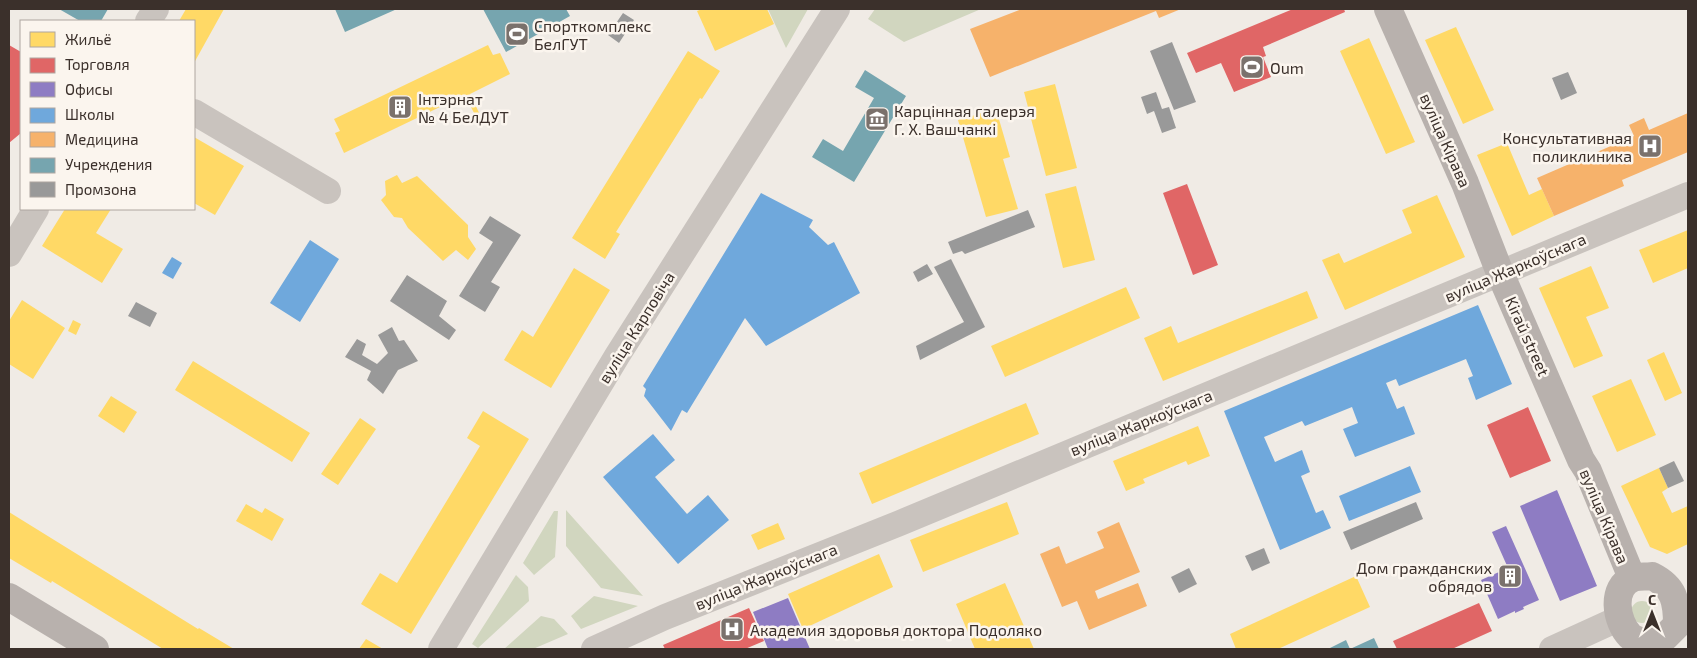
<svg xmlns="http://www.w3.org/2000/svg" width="1697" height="658" viewBox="0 0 1697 658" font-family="'Exo 2',sans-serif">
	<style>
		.green { fill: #d1d6bf }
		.homes { fill: #ffd966 }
		.shops { fill: #e06666 }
		.offices { fill: #8e7cc3 }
		.schools { fill: #6fa8dc }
		.health { fill: #f6b26b }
		.public { fill: #76a5af }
		.industry { fill: #999 }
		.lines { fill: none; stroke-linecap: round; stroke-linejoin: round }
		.minor { stroke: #c9c3be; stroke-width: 26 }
		.major { stroke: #b8b1ad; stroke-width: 28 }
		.labels { text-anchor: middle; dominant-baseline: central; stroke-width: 5; stroke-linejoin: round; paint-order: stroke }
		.poi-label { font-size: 16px; fill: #3b302b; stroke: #fbf5ee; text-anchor: start }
		.street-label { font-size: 16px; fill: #3b302b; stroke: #fbf5ee }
	</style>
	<rect width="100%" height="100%" fill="#f0ebe5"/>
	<path class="green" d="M768 9H808L786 48Z
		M875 9H981L904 42 868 19Z
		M566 510 643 596 601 588 566 546Z
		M554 511H558L555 557 534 575 523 563Z
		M516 575 528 587 529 601 478 648 472 644Z
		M594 596 638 606 581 629 571 616Z
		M1631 612a11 11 0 1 1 22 0a11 11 0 1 1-22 0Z
		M541 616 554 619 568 634 533 649H504Z"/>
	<path class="homes" d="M186 9H224L194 63V21H179Z
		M702 9H767L774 24 715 51 697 11Z
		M1456 27 1494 110 1463 124 1425 40Z
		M1369 38 1415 142 1386 154 1340 51Z
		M488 45 493 55 500 53 510 74 470 94 484 123 480 125 465 95 344 153 335 133 340 131 334 119Z
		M688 51 720 71 702 99 700 98 616 232 620 234 605 259 572 238Z
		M1055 84 1077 168 1046 176 1024 92Z
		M996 109 1010 157 1003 159 1018 209 986 217 958 120Z
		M194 137 244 166 215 215 194 203Z
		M1507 143 1529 195 1542 189 1554 216 1512 236 1477 155Z
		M397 175 402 183 417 176 468 225V237L476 249 468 260 456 250 443 261 408 228 402 218 394 217 381 200 386 195 385 181Z
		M1076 186 1095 260 1063 268 1045 194Z
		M1437 195 1465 257 1345 310 1322 260 1339 253 1344 263 1412 233 1402 210Z
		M65 209H111L96 233 123 249 102 283 42 246Z
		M1688 230V268L1653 283 1639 250Z
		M1591 266 1609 308 1586 317 1603 356 1574 368 1539 288Z
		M574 268 610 290 551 388 504 360 522 330 533 337Z
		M1126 287 1140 318 1005 377 991 346Z
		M1307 291 1318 318 1163 381 1144 338 1171 326 1178 343Z
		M22 300 65 328 33 379 9 364V321Z
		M73 320 81 324 76 335 68 331Z
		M1664 352 1682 393 1665 401 1647 360Z
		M193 361 310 433 292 462 175 390Z
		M1631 379 1656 435 1617 452 1592 396Z
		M111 396 137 412 124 433 98 416Z
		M1026 403 1039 434 872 504 859 473Z
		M483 411 529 439 411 634 361 604 380 573 397 583 480 446 467 438Z
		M360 418 376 429 338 485 321 474Z
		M1198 426 1210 456 1188 465 1186 461 1143 479 1145 483 1126 491 1113 461Z
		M1659 468 1668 488 1662 492 1672 513 1688 506V544L1667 554 1650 547 1621 486Z
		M1007 502 1019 534 923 572 910 540Z
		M246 504 262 513 265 508 284 519 272 541 236 521Z
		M9 512 198 629 199 628 234 649H163L52 581 51 583 9 558Z
		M778 523 785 539 758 550 751 535Z
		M879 554 893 587 803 629 788 594Z
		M1356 576 1370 607 1278 649H1236L1230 634Z
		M1005 583 1034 649H975L956 604Z
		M366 639 383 649H359Z"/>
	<path class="shops" d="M1293 9H1344L1345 12 1263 47 1266 56 1263 57 1271 77 1234 92 1221 63 1196 73 1187 53Z
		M9 45 21 52V133L9 143Z
		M1187 184 1218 265 1193 275 1163 193Z
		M1528 407 1551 461 1510 478 1487 425Z
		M1479 603 1492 631 1452 649H1397L1393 641Z
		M749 608 764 641 745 649H665L663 645Z"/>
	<path class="offices" d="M1557 490 1597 586 1560 601 1520 506Z
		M1506 526 1539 600 1523 607 1524 609 1515 613V611L1498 619 1481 580 1508 568 1492 532Z
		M788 598 810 649H768L753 612Z"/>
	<path class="schools" d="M761 193 813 220 809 227 828 245 834 242 860 293 766 346 745 318 687 413 682 410 671 431 644 396 646 389 643 386Z
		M310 240 339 259 300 322 270 303Z
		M172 257 182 263 173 279 162 273Z
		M1478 305 1512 384 1476 400 1468 378 1473 376 1466 359 1399 386 1396 379 1386 383 1397 409 1404 406 1415 434 1355 457 1343 429 1358 423 1352 407 1305 426 1302 421 1264 437 1275 462 1302 450 1310 472 1301 476 1316 513 1323 510 1331 528 1280 550 1224 411Z
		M653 434 675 460 655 477 687 514 708 495 729 520 678 564 603 477Z
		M1410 466 1421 492 1349 521 1339 496Z"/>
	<path class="health" d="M1022 9H1181L1159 18 1156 11 990 77 970 29Z
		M1688 113V152L1622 180 1624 186 1554 216 1537 178 1634 136 1629 125 1644 118 1649 130Z
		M1119 522 1140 572 1095 591 1098 599 1138 583 1147 606 1089 630 1077 601 1062 607 1040 554 1059 546 1066 564 1104 548 1097 532Z"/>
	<path class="public" d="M59 9H108L101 21H80Z
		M335 9H397L345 32Z
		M483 9H566L570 16 506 52Z
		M865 70 906 96 854 182 812 157 823 139 843 151 874 98 855 87Z
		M1374 638 1379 649H1330V648L1346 640 1350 649Z"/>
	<path class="industry" d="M623 13 634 20 619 43 608 35Z
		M1172 42 1196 102 1174 110 1150 51Z
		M1568 72 1577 93 1561 100 1552 78Z
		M1156 92 1162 109 1169 107 1176 128 1162 133 1154 111 1147 114 1141 97Z
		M1028 210 1035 227 965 254 962 251 953 254 948 242Z
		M490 216 521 235 491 282 500 287 485 312 459 296 493 242 479 233Z
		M951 259 985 327 920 360 916 346 964 322 934 267Z
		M927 264 933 274 918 282 913 272Z
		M407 275 447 301 439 316 456 330 449 340 390 301Z
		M136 302 157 313 150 327 128 316Z
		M392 327 399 341 404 340 418 361 398 370 383 394 367 380 371 371 345 357 357 339 366 344 362 355 377 364 388 353 378 335Z
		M1674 461 1684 481 1668 488 1659 468Z
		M1416 502 1423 519 1351 550 1343 532Z
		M1264 548 1270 563 1252 571 1245 556Z
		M1189 568 1197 584 1179 593 1171 577Z"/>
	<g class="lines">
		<path class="minor" d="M148 21 156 9
			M194 112 328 191
			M9 254 36 209
			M441 649 617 356 837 9
			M594 649 665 617 900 523 1688 195
			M1552 649 1620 618"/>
		<path class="major" d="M1388 9 1465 183 1500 273 1581 460 1588 471 1632 578
			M1652 576C1674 587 1677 601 1677 625L1665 637 1648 644C1643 641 1634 640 1630 636 1616 622 1610 587 1633 578 1638 576 1646 577 1652 576Z
			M9 597 95 649"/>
	</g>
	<defs>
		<g id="stadium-square" transform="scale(1.25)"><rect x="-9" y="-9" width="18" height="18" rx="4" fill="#7a716c" stroke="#fbf5ee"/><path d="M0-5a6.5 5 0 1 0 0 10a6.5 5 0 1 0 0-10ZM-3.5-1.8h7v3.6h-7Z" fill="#fff"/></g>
		<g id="building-square" transform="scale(1.25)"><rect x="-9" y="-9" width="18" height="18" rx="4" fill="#7a716c" stroke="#fbf5ee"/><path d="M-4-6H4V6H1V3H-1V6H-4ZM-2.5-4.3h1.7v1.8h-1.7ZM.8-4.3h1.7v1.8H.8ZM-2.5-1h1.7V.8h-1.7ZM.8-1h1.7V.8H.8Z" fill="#fff"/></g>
		<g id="museum-square" transform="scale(1.25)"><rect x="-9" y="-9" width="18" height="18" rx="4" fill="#7a716c" stroke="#fbf5ee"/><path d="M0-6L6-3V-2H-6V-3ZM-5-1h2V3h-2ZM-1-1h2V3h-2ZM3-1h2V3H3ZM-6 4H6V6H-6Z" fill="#fff"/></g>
		<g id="hospital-square" transform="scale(1.25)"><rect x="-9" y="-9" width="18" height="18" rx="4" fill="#7a716c" stroke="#fbf5ee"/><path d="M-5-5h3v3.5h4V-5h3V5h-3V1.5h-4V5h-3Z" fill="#fff"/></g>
	</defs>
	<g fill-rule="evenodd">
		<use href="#stadium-square" x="517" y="34"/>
		<use href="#stadium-square" x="1252" y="67"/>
		<use href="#building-square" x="400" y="107"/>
		<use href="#museum-square" x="877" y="119"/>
		<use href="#hospital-square" x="1650" y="146"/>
		<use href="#building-square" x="1510" y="576"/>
		<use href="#hospital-square" x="732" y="629"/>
	</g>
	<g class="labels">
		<g class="poi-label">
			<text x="534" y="25">Спорткомплекс<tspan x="534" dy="18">БелГУТ</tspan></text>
			<text x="1270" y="67">Oum</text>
			<text x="418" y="98">Інтэрнат<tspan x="418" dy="18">№ 4 БелДУТ</tspan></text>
			<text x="894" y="110">Карцінная галерэя<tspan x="894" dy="18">Г. Х. Вашчанкі</tspan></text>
			<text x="1632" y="137" text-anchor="end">Консультативная<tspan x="1632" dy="18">поликлиника</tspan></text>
			<text x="1492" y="567" text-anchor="end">Дом гражданских<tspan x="1492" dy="18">обрядов</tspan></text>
			<text x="750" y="629">Академия здоровья доктора Подоляко</text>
		</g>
		<g class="street-label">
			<text transform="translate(1446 140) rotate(66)">вуліца Кірава</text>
			<text transform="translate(1515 267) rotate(-23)">вуліца Жаркоўскага</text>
			<text transform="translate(636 327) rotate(-58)">вуліца Карповіча</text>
			<text transform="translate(1528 336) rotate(66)">Kiraŭ street</text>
			<text transform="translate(1141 422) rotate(-22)">вуліца Жаркоўскага</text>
			<text transform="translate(1605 516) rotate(67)">вуліца Кірава</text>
			<text transform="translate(766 576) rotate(-22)">вуліца Жаркоўскага</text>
		</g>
	</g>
	<rect width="1697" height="658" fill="none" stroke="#3b302b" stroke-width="20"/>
	<rect x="20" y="20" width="175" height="190" fill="#fbf5ee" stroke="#aea6a0"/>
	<rect x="30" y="32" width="25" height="15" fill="#ffd966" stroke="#aea6a0"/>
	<text x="65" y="45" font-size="15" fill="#3b302b">Жильё</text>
	<rect x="30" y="58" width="25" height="15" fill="#e06666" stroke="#aea6a0"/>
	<text x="65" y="70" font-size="15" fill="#3b302b">Торговля</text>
	<rect x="30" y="82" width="25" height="15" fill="#8e7cc3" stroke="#aea6a0"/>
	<text x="65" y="95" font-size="15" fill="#3b302b">Офисы</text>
	<rect x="30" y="108" width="25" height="15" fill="#6fa8dc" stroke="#aea6a0"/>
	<text x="65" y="120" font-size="15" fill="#3b302b">Школы</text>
	<rect x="30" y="132" width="25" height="15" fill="#f6b26b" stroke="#aea6a0"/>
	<text x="65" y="145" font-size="15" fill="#3b302b">Медицина</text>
	<rect x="30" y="158" width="25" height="15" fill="#76a5af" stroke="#aea6a0"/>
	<text x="65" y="170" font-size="15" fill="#3b302b">Учреждения</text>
	<rect x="30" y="182" width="25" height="15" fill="#999999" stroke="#aea6a0"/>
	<text x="65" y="195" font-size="15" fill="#3b302b">Промзона</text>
	<g transform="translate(1652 613)" stroke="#fbf5ee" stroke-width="4" paint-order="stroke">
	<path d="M0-4L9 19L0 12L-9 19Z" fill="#3b302b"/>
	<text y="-8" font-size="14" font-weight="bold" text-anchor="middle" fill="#3b302b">С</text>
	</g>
</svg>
